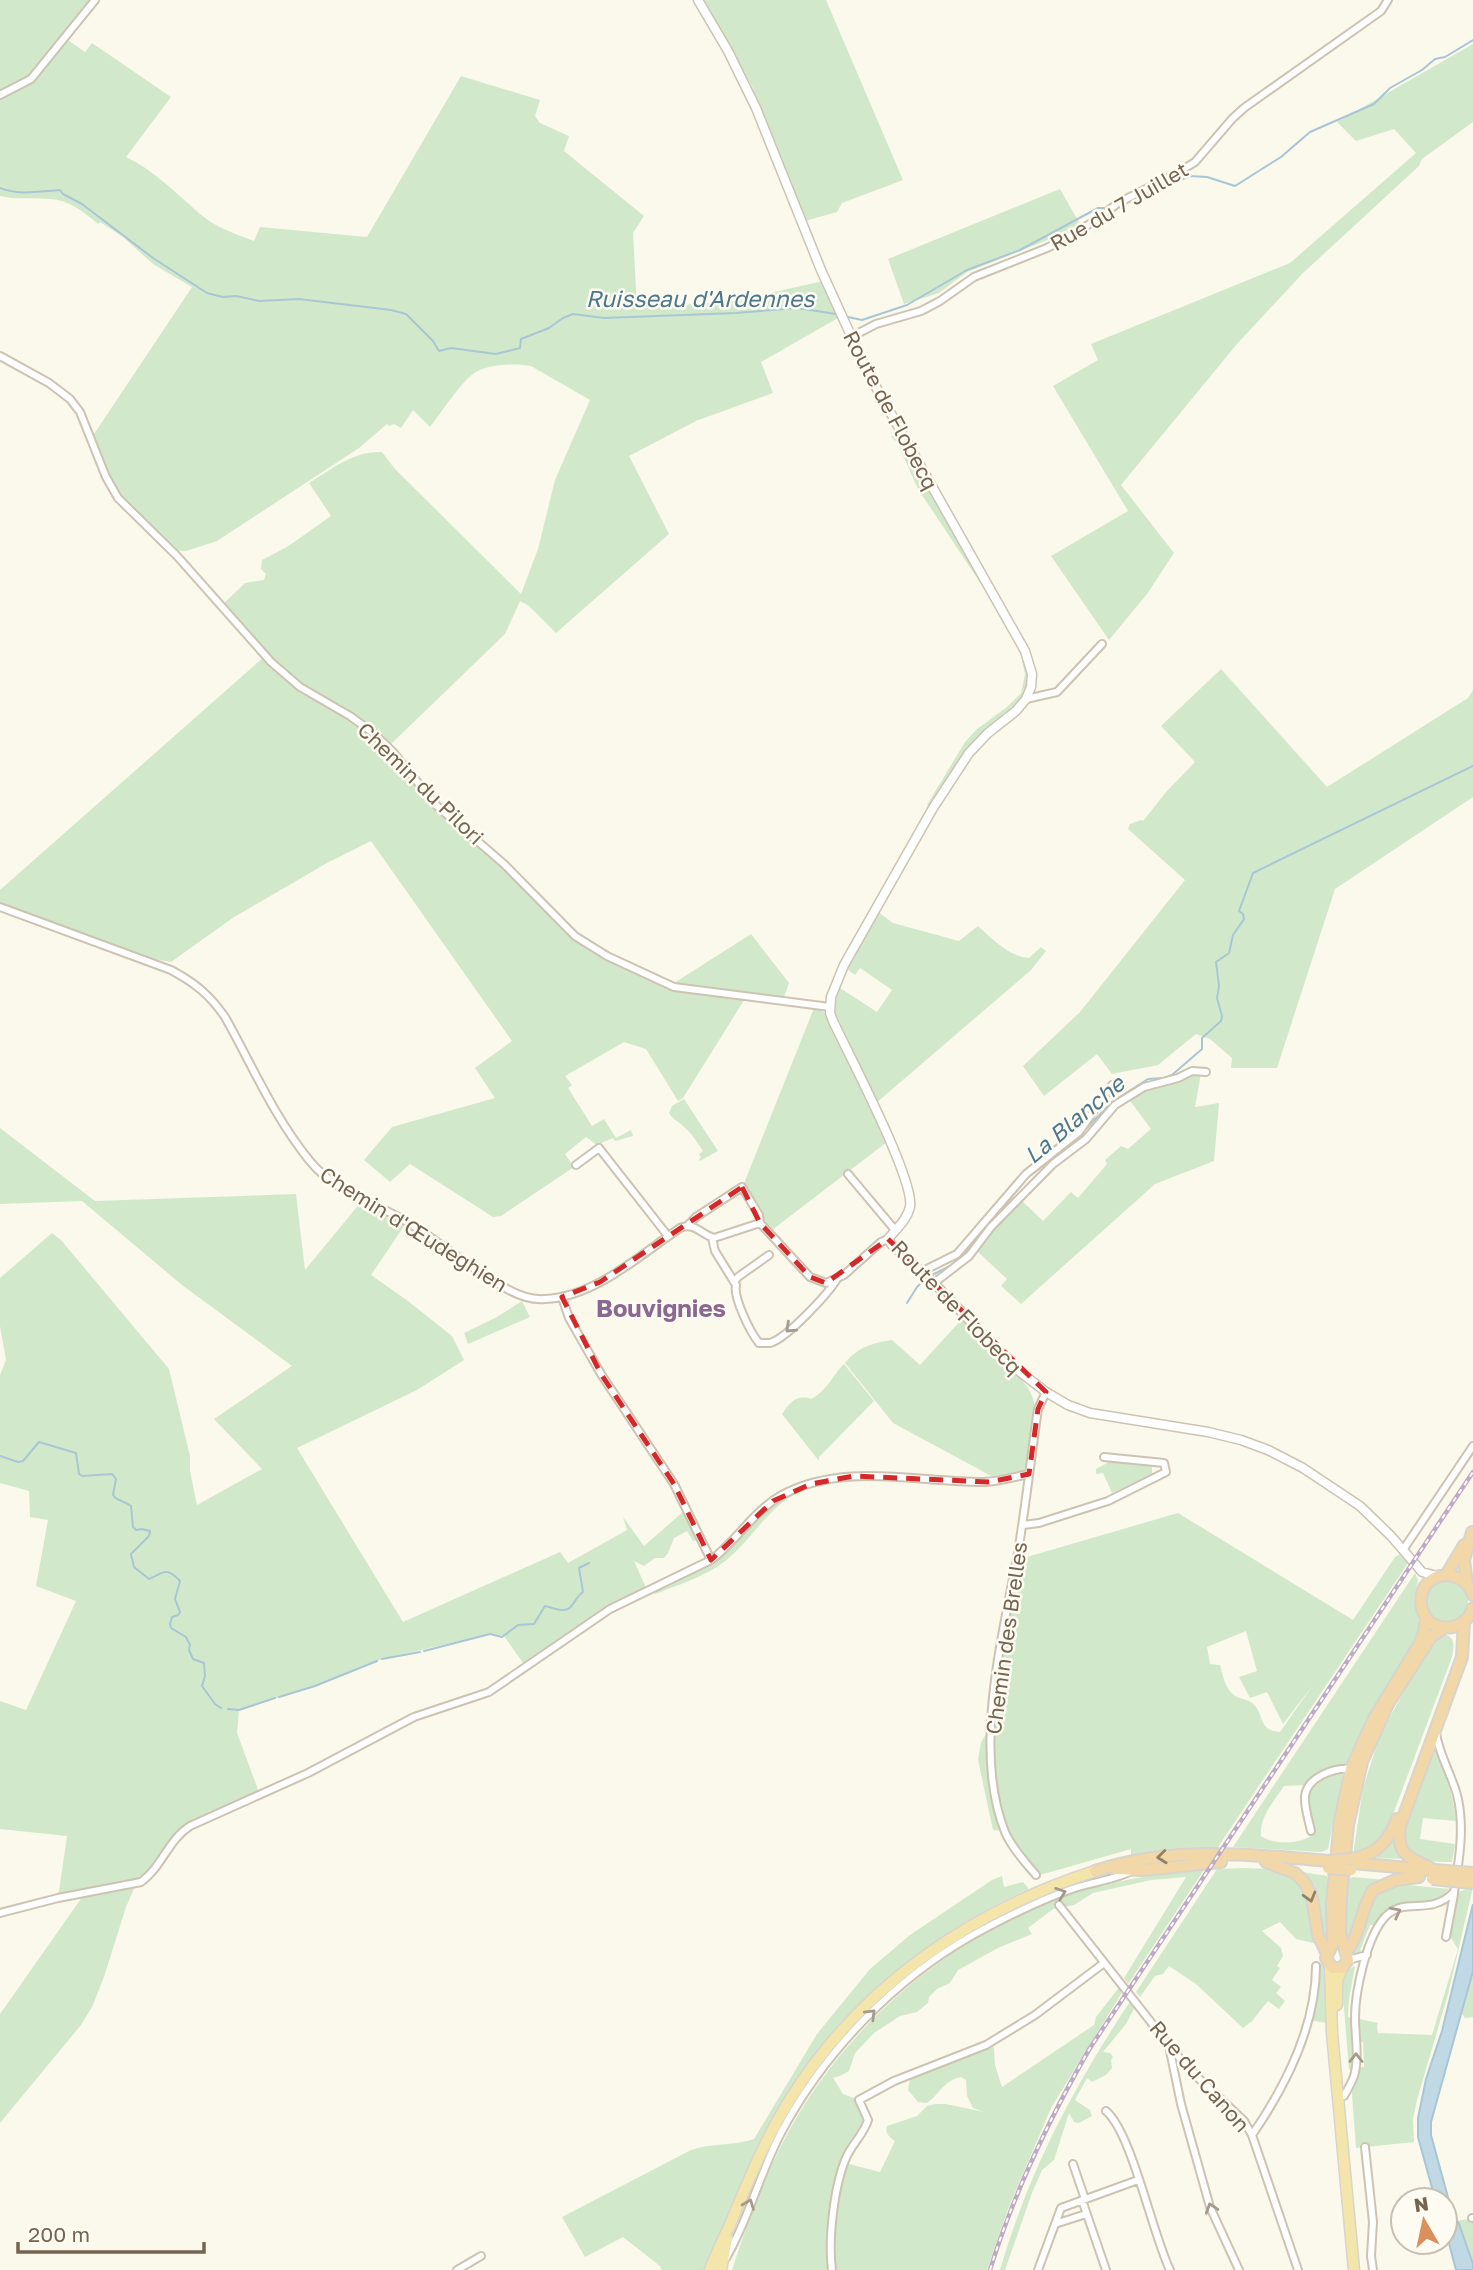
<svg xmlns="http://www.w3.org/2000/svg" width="1473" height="2270" viewBox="0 0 1473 2270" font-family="'Golos Text',sans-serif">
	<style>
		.green { fill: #d1e9ca; fill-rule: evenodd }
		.water { fill: #c1d9e4; stroke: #a8c6d5; stroke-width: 2 }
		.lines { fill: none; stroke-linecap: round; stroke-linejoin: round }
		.stream { stroke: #a8c6d5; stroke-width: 2 }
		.minor-casing { stroke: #cdc3b2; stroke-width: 10 }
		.tertiary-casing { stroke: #cdc3b2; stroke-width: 11 }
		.primary-casing { stroke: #d8d4ce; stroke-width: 13 }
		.trunk-casing { stroke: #d8d4ce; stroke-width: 14 }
		.minor { stroke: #fff; stroke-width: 6 }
		.tertiary { stroke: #fff; stroke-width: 8 }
		.primary { stroke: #f4e6aa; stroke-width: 10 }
		.trunk { stroke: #f2d7a9; stroke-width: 10 }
		.rail-casing { stroke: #bea9c6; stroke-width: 4.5 }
		.rail { stroke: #fefbf2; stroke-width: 2; stroke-dasharray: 5; stroke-linecap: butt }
		.trunk-bridge-casing { stroke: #d8d4ce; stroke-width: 14; stroke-linecap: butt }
		.trunk-bridge { stroke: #f2d7a9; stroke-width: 10 }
		.oneway { stroke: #a59a8d }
		.oneway2 { stroke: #948166 }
		.marked { fill: none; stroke: #d62828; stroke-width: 5; stroke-dasharray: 14 9; stroke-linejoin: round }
		.labels { text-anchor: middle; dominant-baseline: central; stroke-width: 5; stroke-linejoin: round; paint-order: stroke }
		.street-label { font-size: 21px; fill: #756450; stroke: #fefbf2 }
		.water-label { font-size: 23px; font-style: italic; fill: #4e788d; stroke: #fefbf2 }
		.quarter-label { font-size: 24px; font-weight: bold; fill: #8b6890; stroke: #fefbf2 }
	</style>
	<rect width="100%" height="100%" fill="#fbf8ec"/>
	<path class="green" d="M0 0H93L31 76 0 94Z
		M699 0H826L903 180 842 203 837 212 805 221 752 86Z
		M65 38 85 52 92 43 171 97 126 157C155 171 176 193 200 214 215 227 235 234 254 241L260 227 367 237 461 76 540 100 535 116 540 123 569 136 564 151 644 216 633 233 637 308 734 301 823 281 838 318 761 362 773 393 696 421 629 456 669 534 556 633 529 606 520 601 505 634 389 746 307 689 263 652 221 606 245 583 264 580 266 574 261 569 262 560 287 547 331 516 309 483C334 468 353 451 382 452L395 469 521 594 538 549 555 480 590 400 531 366C516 363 490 364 476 372 462 380 441 413 430 427L413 410 401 428 394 424 389 426 387 424 359 448 217 541 186 551H180L169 547 114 490 92 437 192 287 153 264 123 237 100 222 98 224C84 212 69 200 50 199 33 197 16 200 0 196V97L24 86Z
		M1473 44V122L1422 159 1419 166 1302 274 1237 344 1121 485 1174 553 1147 594 1109 640 1051 556 1128 511 1053 386 1098 360 1091 344 1290 263 1416 153 1394 129 1356 141 1337 122Z
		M1060 189 1080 224 1050 239 967 272 939 293 904 304 888 259Z
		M898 432 1020 646 1029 669 1027 689 1020 702 963 757 930 808 927 805 965 742 977 729 1007 707 1021 693 1025 674 1020 651 991 599 918 489 897 442 891 437Z
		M265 656 290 680 372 732 430 798 468 832 575 936 668 985 746 997 683 1098 678 1101 646 1049 624 1042 565 1076 572 1085 568 1088 592 1126 604 1119 616 1138 631 1130 633 1136 615 1141 613 1138 597 1145 586 1137 565 1154 574 1167 501 1216 493 1217 410 1164 390 1182 364 1160 392 1127 495 1098 475 1068 512 1041 371 841 327 863 234 917 171 962 128 954 0 907V890Z
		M1221 669 1327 787 1468 698 1473 690V797L1335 889 1277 1068H1231L1232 1058 1210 1039 1196 1034 1158 1065 1112 1074 1097 1054 1044 1096 1023 1066 1080 1012 1185 880 1128 829 1130 824 1141 820 1143 821 1167 791 1195 762 1161 726Z
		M877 911 893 923 959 941 978 926C992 939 1010 957 1029 958L1041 947 1046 951 1031 970 875 1104 837 1026 832 1007 837 986 877 1012 892 990 860 968 855 975 847 969Z
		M751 934 789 983 783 1000 671 985Z
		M814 1008 824 1012 887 1142 772 1230 762 1217 743 1186Z
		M1191 1073H1201L1195 1107 1219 1103 1214 1161 1155 1184 1021 1304 1001 1286 1007 1279 976 1250 989 1231 1020 1199 1043 1221 1071 1192 1078 1198 1107 1164 1105 1160 1121 1146 1128 1149 1151 1129 1128 1098 1136 1092Z
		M684 1099 718 1151 700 1161 699 1159 701 1158 699 1154 703 1151C697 1142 691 1132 683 1126 677 1120 673 1120 669 1113L672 1106Z
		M0 1128 95 1201 296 1194 305 1270 361 1202 402 1222 404 1226 371 1275 408 1301 452 1336 464 1360 417 1390 297 1448 403 1622 560 1552 568 1563 627 1530 623 1517 644 1546 684 1511 699 1539 693 1541 687 1531 674 1538 668 1553 664 1558H655L644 1566 634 1561 647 1590 621 1603 526 1667 504 1636 490 1634 382 1659 315 1686 239 1710 237 1733 260 1795 190 1826 150 1874 136 1884 126 1907 104 1977 92 2007 81 2025 0 2123V2014L85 1893 58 1898 67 1836 0 1829V1701L26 1710 76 1601 36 1586 48 1520 30 1517 29 1491 0 1483V1375L6 1360 0 1326V1278L52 1233 61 1240 169 1369 190 1456V1471L197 1505 262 1469 214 1419 292 1366 182 1285 82 1201 0 1204Z
		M522 1301 530 1317 468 1344 464 1333 497 1317Z
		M962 1319C981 1337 1029 1378 1034 1402 1037 1420 1029 1449 1026 1468L1021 1472 997 1479 893 1423 845 1363C858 1347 872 1343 892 1340L920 1365Z
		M844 1364 874 1401 819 1457V1461L782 1414C790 1403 796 1394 811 1399 827 1391 832 1376 844 1364Z
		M1111 1461 1147 1465 1152 1467V1474L1112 1493 1103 1473 1096 1474V1469Z
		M808 1486V1488C765 1506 757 1536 724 1562 704 1577 678 1585 655 1594L650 1591 711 1563 721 1556 766 1509 791 1492Z
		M1178 1513 1353 1620 1395 1557 1400 1554 1408 1563 1218 1847 1131 1856V1849L1040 1875 1017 1851 1005 1831 993 1830 978 1760 981 1742 992 1725 996 1707 1000 1670 1020 1559ZM1246 1631 1257 1671 1239 1677 1250 1698 1267 1692 1283 1724 1313 1685 1280 1732C1256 1730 1266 1713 1251 1702 1246 1699 1240 1699 1235 1696 1225 1689 1223 1676 1220 1665L1210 1664 1207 1647Z
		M1415 1573 1418 1580 1414 1602 1420 1625 1414 1645 1364 1726 1346 1765 1335 1768 1305 1785 1284 1786C1274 1801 1259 1818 1261 1836 1273 1845 1299 1844 1311 1836 1318 1800 1289 1790 1340 1771L1343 1773 1328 1849 1322 1852 1233 1847Z
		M1426 1602a21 21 0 1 1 42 0a21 21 0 1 1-42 0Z
		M1443 1634C1456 1636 1454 1647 1452 1657L1386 1833 1381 1843 1353 1855 1363 1788 1380 1735 1418 1666 1436 1638Z
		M1435 1748C1444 1772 1454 1796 1456 1821L1423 1818 1420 1839 1455 1844 1452 1862C1442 1862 1416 1862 1410 1854 1406 1850 1404 1842 1402 1837Z
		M1394 1836 1404 1859 1376 1858 1386 1848Z
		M1247 1868C1255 1869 1265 1868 1274 1870 1311 1877 1311 1914 1317 1944L1296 1939 1280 1922 1262 1931 1281 1948 1283 1956 1277 1966 1280 1968 1272 1980 1281 1987 1276 1993 1285 2001 1279 2009 1268 2001 1252 2021 1243 2028 1196 1984 1169 1966 1163 1974 1155 1976 1140 1997 1136 1992 1217 1869Z
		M1204 1870 1128 1984 1124 1978 1186 1877 1151 1880 1093 1893 1074 1905 1053 1909 1028 1928 1032 1934 998 1948 958 1970 950 1983 937 1989 929 1997 928 2003 917 2012 900 2016 874 2033 855 2053 849 2071 840 2076 833 2078 843 2094 859 2100 868 2120 845 2163 880 2172 895 2141C889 2137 885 2134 887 2126L917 2116 927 2106 936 2104H946L984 2112 973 2108 967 2096 966 2080 961 2077C943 2081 941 2093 927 2103L918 2102 908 2090 910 2079 915 2072 991 2045 994 2048 995 2065 1002 2087 1094 2025 1096 2017 1120 1986 1121 1994 1051 2108 1008 2209 987 2270H732C746 2227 762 2183 783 2142 844 2024 956 1929 1084 1890 1122 1879 1164 1873 1204 1870Z
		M1296 1871 1327 1876 1329 1945 1322 1941 1315 1897Z
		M1002 1876 1004 1887 1023 1882 1029 1889C913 1940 816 2029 759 2143 739 2184 723 2228 705 2270H661L660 2266 623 2237 585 2257 562 2217 691 2150C711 2143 734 2146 754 2139L817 2034 870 1969 910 1935 992 1880Z
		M1352 1877 1386 1880 1377 1885 1347 1948C1342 1925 1345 1901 1349 1879Z
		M1396 1884 1449 1889 1436 1902C1410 1905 1392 1902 1375 1925H1370L1360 1950 1364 1951 1352 1957 1360 1937 1363 1920 1376 1892Z
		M1473 1887 1448 1994 1417 2100 1413 2119 1414 2142 1356 2148 1351 2080 1356 2068 1364 2067 1363 2042H1355V2018L1378 2023 1377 2027 1378 2033 1432 2035 1458 1949 1451 1938 1446 1937 1455 1893Z
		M1319 1963 1325 1964 1326 2023 1310 2020 1316 1966Z
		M1355 1966 1349 1999 1348 2016 1351 2019 1352 2068 1349 2070 1342 1983 1346 1971Z
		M1473 1971V2017L1465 2018 1462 2014Z
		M1131 2000 1136 2005 1126 2024 1103 2052 1110 2053 1113 2057 1111 2060 1112 2068 1106 2075 1092 2082 1087 2078 1075 2100 1090 2110 1092 2116 1079 2123 1074 2122 1069 2113 1054 2160 1042 2170 1032 2193 1005 2270H1000C1030 2168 1073 2088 1131 2000Z
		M1472 2218 1473 2220V2264L1457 2221Z"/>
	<path class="water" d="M1473 1904V1971L1431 2122V2135L1452 2212 1459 2224 1473 2264V2270H1456L1445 2228V2200H1436L1434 2195 1418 2137V2118L1426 2079 1442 2031Z"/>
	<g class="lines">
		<path class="stream" d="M0 188C18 196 42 191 60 190L63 194 82 204 153 258 207 293 223 297 236 296 259 301 299 299 391 310 406 314 433 341 439 351 451 348 496 354 520 348 521 339 549 328 563 318 573 314 604 318 736 313 797 308 836 314
			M1122 204 1190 176 1207 177 1235 186 1281 157 1310 132 1374 104 1390 88 1422 70 1435 59 1445 57 1473 40
			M848 317 862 320 907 305 967 270 1020 250 1098 208H1108
			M932 1275 950 1266 964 1255 1028 1177 1075 1140 1112 1102 1148 1079 1164 1078 1172 1075 1202 1049V1038L1221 1021 1222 1016 1217 998 1219 986 1216 962 1229 953 1233 935 1244 919 1243 914 1239 911 1253 873 1473 766
			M907 1303 917 1287 924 1280
			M0 1456 18 1462 23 1461 39 1442 76 1453 79 1474 82 1476 112 1474 116 1479 113 1495C116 1501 125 1501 131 1506L133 1527 136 1530 142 1529 150 1531 149 1536 131 1554 134 1567 149 1579C163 1573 166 1566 180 1581L175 1599 180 1612 178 1615 172 1617 170 1624 171 1628 186 1637 190 1645 189 1650 193 1659 204 1663 205 1676 202 1686 215 1704 221 1708
			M424 1651 490 1634 502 1637 518 1625 534 1624 545 1606C551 1607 556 1610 562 1610 573 1611 574 1598 583 1592L579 1568 589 1563
			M382 1659 420 1652
			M279 1697 315 1686 377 1661
			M228 1709 239 1710 275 1698"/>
		<g class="minor-casing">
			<path id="minor" d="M0 95 31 79 95 0
				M851 337 876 324 921 311 940 301 974 277 1047 248 1068 237 1098 219 1118 203 1172 176 1195 162 1232 119 1244 108 1381 11 1388 0
				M0 356 49 383 70 399 80 412 106 477 118 498 177 556 271 662 300 687 350 716 372 732 392 751 437 806 504 864 575 936 607 956 674 987 830 1007
				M1026 699 1057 692 1102 644
				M0 907 171 970C195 983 209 994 225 1017 252 1065 274 1117 309 1160 336 1194 377 1202 412 1225 445 1246 475 1272 509 1290 520 1296 533 1300 545 1299 595 1297 640 1255 680 1228 695 1222 700 1234 714 1238L760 1223
				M576 1165 599 1148 668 1236
				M848 1174 895 1230
				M760 1223 810 1277 826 1283 844 1275 881 1242 888 1239
				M688 1225 696 1217 742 1187 759 1215 760 1223
				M712 1238 715 1251 736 1285C733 1297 750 1332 759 1343 761 1343 769 1343 770 1343 786 1339 828 1294 837 1279
				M921 1272 957 1254 1026 1174 1079 1132 1112 1085
				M734 1282 738 1277 769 1255
				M934 1283 969 1256 991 1227 1053 1164 1086 1139 1115 1105 1144 1087 1178 1078 1192 1071 1206 1072
				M562 1297 569 1318 601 1374 674 1484 711 1560
				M1023 1525 1039 1523 1108 1501 1166 1472 1164 1463 1104 1457
				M1403 1550 1473 1446
				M1311 1831C1309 1821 1304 1807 1305 1796 1307 1777 1335 1767 1351 1769
				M1036 1875C1025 1862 1012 1848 1005 1832 972 1749 1003 1636 1018 1552 1026 1504 1031 1456 1038 1409L1046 1392
				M1059 1905 1176 2054 1194 2074 1244 2121 1252 2135 1298 2270
				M0 1913 58 1898 141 1882C162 1867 168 1840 190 1826L308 1773 414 1717 489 1692 610 1609 711 1560C737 1541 753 1511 782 1495 842 1462 916 1482 982 1482 998 1482 1013 1477 1029 1474
				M1446 1937 1454 1894
				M1348 1960 1367 1955
				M1169 2046 1181 2104 1210 2207 1239 2270
				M1344 2096C1348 2088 1354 2080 1355 2072 1359 2055 1355 2035 1355 2018 1355 1991 1367 1935 1386 1916 1406 1896 1429 1917 1454 1892 1459 1861 1465 1826 1457 1795 1451 1773 1439 1755 1436 1733
				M1106 2111C1132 2133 1152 2233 1170 2270
				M1252 2135C1285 2087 1316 2026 1316 1966
				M1365 2147 1373 2222 1371 2256 1373 2270
				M1073 2164 1085 2199
				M1082 2200 1106 2270
				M1472 2218H1473
				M1055 2224 1086 2214
				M726 2258C749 2219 760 2172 782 2131 825 2051 894 1980 973 1935 1006 1917 1039 1900 1075 1888 1089 1883 1121 1878 1131 1871
				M457 2270 481 2256
				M832 2270C828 2239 834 2186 846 2158 852 2144 864 2134 868 2120L859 2100 894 2081 986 2045 1035 2015 1104 1963
				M1038 2270 1061 2208 1138 2180"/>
		</g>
		<g class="tertiary-casing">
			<path id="tertiary" d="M698 0 728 51 756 108 821 270 868 373 1025 651 1032 674 1031 687 1026 699 1016 711 988 733 969 753 933 808 844 965 831 997 830 1013 833 1021C848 1053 915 1180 910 1207 907 1220 896 1229 888 1239L892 1245 934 1283 1015 1368 1046 1392 1068 1405 1090 1413 1208 1432 1241 1440 1268 1450 1303 1468 1360 1506 1391 1536 1422 1572 1437 1576"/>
		</g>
		<g class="primary-casing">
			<path id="primary" d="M1330 1966 1332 2033 1354 2270
				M1337 2005V1981L1342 1968
				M710 2270C716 2253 724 2238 731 2222 749 2179 766 2137 791 2098 861 1986 971 1911 1095 1871
				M721 2270 727 2238"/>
		</g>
		<g class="trunk-casing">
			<path id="trunk" d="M1446 1575 1464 1545
				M1467 1584 1464 1560 1472 1532
				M1473 1595C1463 1566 1421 1570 1421 1601 1421 1633 1463 1637 1473 1608
				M1426 1617 1424 1632 1420 1643 1373 1720 1351 1769 1340 1820 1332 1903 1333 1943 1326 1958 1332 1968H1342L1348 1960 1340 1934 1341 1895 1348 1825 1362 1762 1388 1704 1431 1637 1444 1628
				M1352 1859C1377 1854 1388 1842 1397 1819
				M1266 1862 1295 1873 1305 1883 1312 1898 1318 1935 1327 1954
				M1352 1863 1432 1870
				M1115 1869 1143 1870 1221 1862
				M1434 1870C1411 1857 1396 1858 1400 1826L1462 1657 1464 1622
				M1095 1871C1170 1846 1251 1854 1328 1861
				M1346 1952C1361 1934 1360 1910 1373 1890L1396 1880 1419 1877"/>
		</g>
		<use href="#minor" class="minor"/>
		<use href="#tertiary" class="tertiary"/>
		<use href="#primary" class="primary"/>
		<use href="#trunk" class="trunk"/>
		<g class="rail-casing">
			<path id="rail" d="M990 2270C1014 2192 1049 2119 1090 2048L1473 1472"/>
		</g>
		<use href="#rail" class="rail"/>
		<g class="trunk-bridge-casing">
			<path id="trunk-bridge" d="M1328 1861 1352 1859
				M1328 1868 1351 1870
				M1434 1870 1473 1873
				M1432 1879 1473 1883"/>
		</g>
		<use href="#trunk-bridge" class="trunk-bridge"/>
	</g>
	<defs><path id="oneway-chevron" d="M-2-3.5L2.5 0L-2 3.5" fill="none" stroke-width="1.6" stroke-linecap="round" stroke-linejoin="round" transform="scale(1.75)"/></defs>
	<g class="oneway">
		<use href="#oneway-chevron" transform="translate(790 1328) rotate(137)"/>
		<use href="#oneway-chevron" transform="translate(1061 1893) rotate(-20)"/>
		<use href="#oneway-chevron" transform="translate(1396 1912) rotate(-27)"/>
		<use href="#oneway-chevron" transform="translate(871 2014) rotate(-45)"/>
		<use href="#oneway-chevron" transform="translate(1356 2058) rotate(-90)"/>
		<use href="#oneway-chevron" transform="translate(749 2204) rotate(-69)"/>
		<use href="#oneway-chevron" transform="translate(1211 2208) rotate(-108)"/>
	</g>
	<g class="oneway2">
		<use href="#oneway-chevron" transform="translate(1162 1857) rotate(174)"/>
		<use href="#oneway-chevron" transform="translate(1310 1897) rotate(74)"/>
	</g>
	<path class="marked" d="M742 1187 760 1223 810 1277 826 1283 888 1239 1046 1392 1038 1409 1029 1474 989 1482 854 1476 811 1484 773 1501 711 1560 674 1484 601 1374 562 1297 600 1282Z"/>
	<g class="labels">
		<g class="street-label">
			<text transform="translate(1119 206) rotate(-30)">Rue du 7 Juillet</text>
			<text transform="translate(891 410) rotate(62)">Route de Flobecq</text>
			<text transform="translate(421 783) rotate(44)">Chemin du Pilori</text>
			<text transform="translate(414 1229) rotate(32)">Chemin d'Œudeghien</text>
			<text transform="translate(957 1307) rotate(46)">Route de Flobecq</text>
			<text transform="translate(1006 1638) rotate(-82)">Chemin des Brelles</text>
			<text transform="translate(1200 2076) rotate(49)">Rue du Canon</text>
		</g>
		<g class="water-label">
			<text x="700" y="298">Ruisseau d'Ardennes</text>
			<text transform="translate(1074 1119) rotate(-40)">La Blanche</text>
		</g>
		<g class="quarter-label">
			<text x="661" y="1307">Bouvignies</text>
		</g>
	</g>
	<g transform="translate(1424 2221) rotate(351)"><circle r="33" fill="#fefbf2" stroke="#c7bfb1" stroke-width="2"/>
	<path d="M0-5L12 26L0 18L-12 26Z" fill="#db8f5b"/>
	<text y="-10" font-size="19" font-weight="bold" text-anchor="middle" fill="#756450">N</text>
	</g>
	<path d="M18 2242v10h186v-10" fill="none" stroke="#756450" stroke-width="3.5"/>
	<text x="28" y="2242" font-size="21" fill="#756450" stroke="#fefbf2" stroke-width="5" paint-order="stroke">200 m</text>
</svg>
